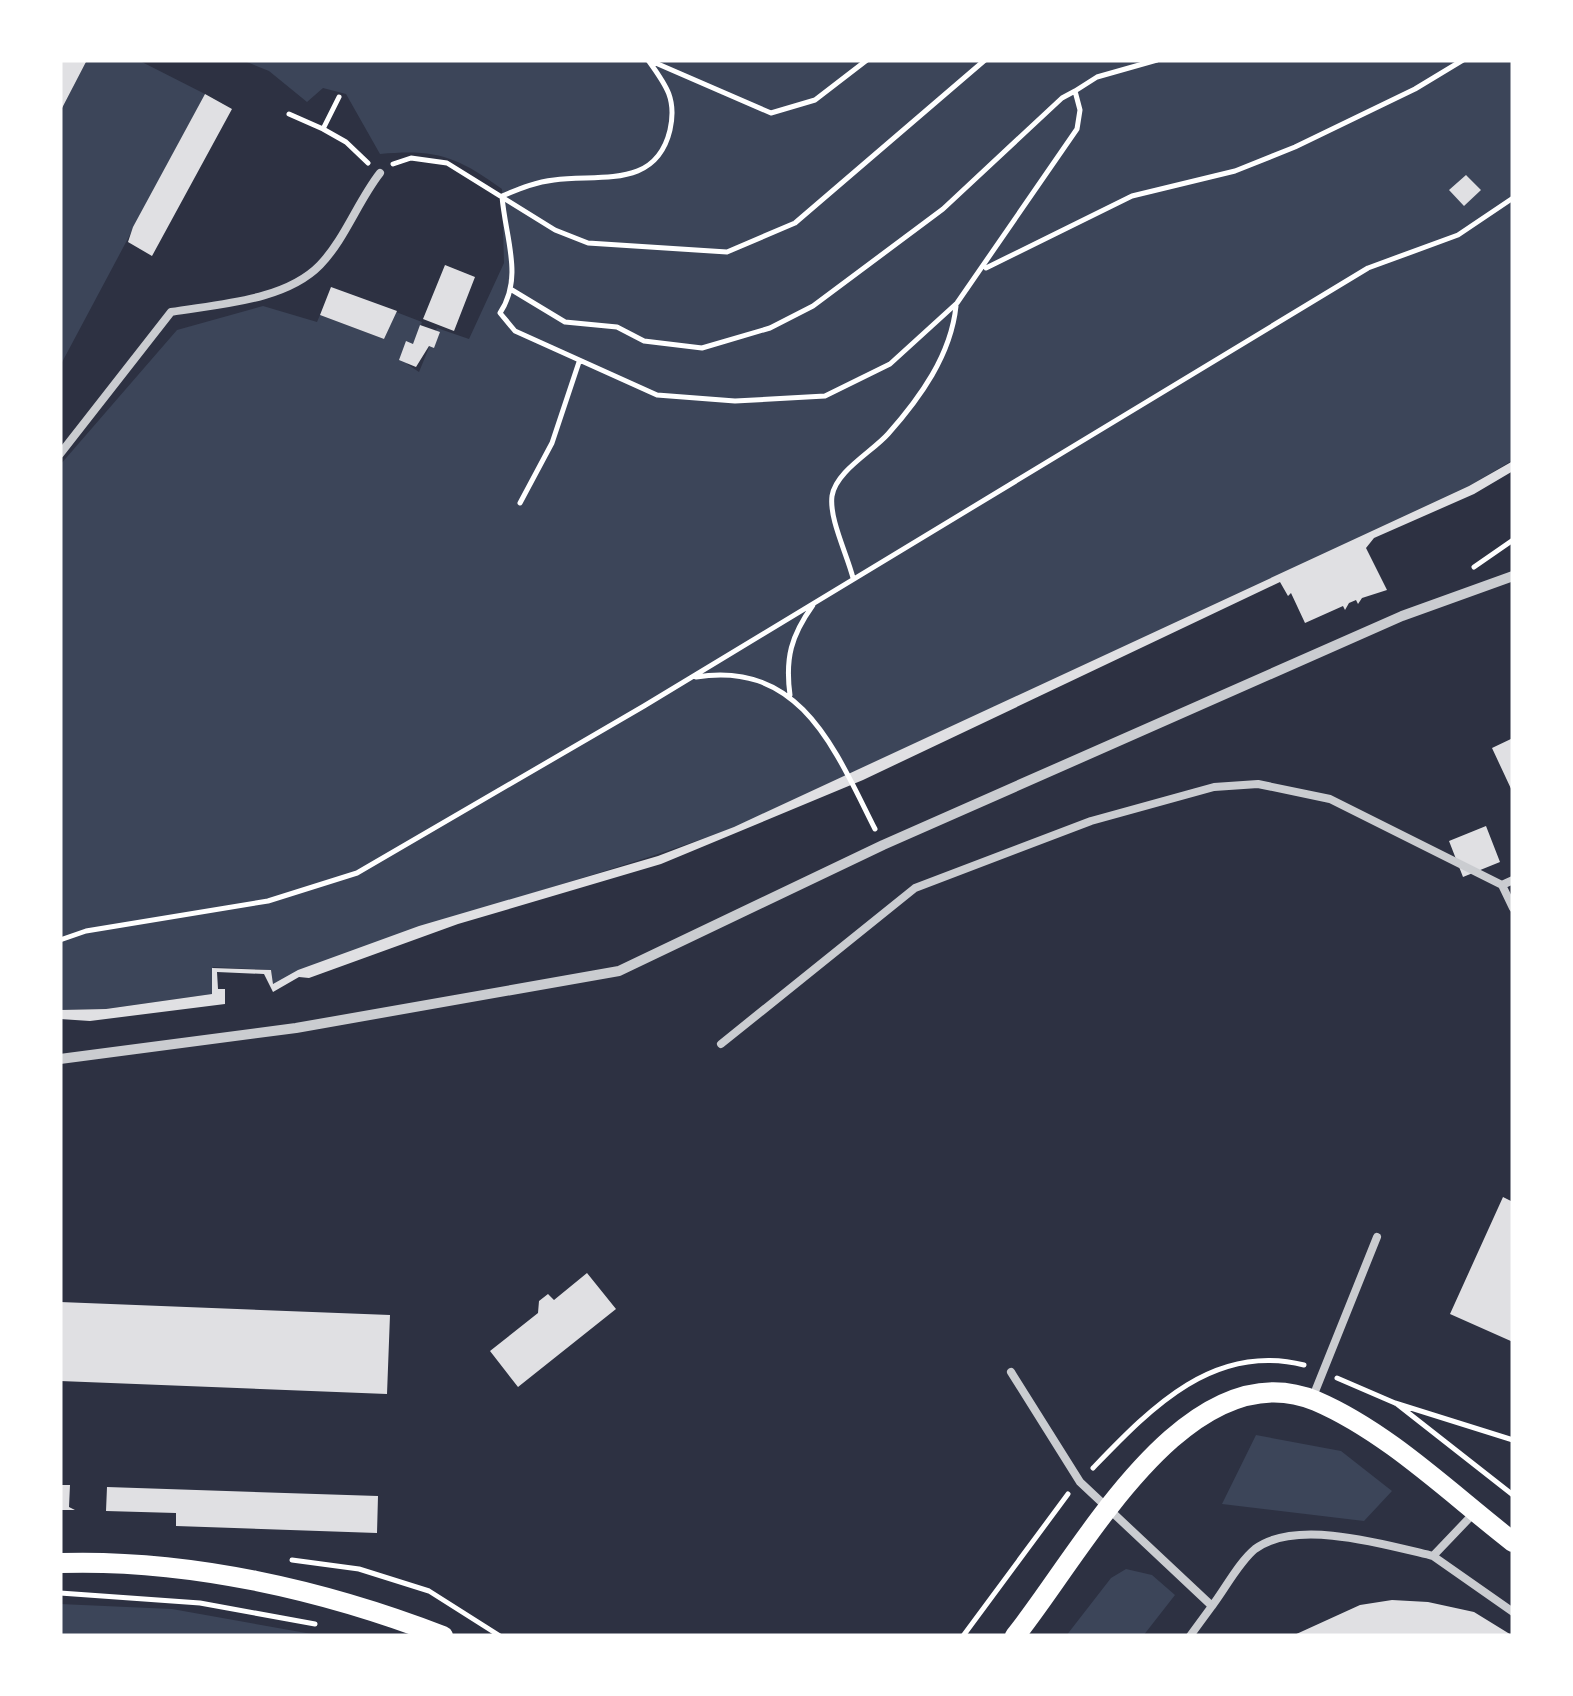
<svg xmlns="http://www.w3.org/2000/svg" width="1573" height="1696" viewBox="0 0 1573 1696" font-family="Inter,sans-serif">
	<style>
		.green { fill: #3c4559 }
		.building { fill: #e0e0e3 }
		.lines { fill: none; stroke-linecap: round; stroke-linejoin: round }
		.path { stroke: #fff; stroke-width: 5 }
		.service { stroke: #caccd0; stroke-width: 8 }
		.minor { stroke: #caccd0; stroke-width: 10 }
		.secondary { stroke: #fff; stroke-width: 20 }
	</style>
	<rect width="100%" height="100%" fill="#2d3142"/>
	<path class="green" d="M87 60H138L205 94 60 366V112Z
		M242 60H1513V460L1469 486 735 827C582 884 422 919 273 984L271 970 213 967 212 994 106 1009 60 1010V465L177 330 263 306 317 322 320 315 384 339 396 312 422 322 407 364 419 372 437 328 469 339 504 263 502 189C456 156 436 149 380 154L346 94 323 88 307 102 269 71Z
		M1256 1435 1341 1451 1392 1491 1364 1521 1222 1504Z
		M1126 1569 1152 1575 1175 1595 1143 1636H1066L1111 1578Z
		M60 1604 172 1609 323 1636H60Z"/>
	<path class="building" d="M60 60H87L60 112Z
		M205 94 232 109 152 256 128 242 133 227Z
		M1466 175 1481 190 1464 206 1449 190Z
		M445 265 475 277 454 331 423 319Z
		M331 287 397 311 384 339 320 315Z
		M420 325 440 332 434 348 429 346 416 367 399 360 406 341 413 344Z
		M1513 461V471L1474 494 1374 538 1366 548 1387 590 1362 598 1358 604 1356 600 1349 603 1345 610 1343 606 1305 623 1291 593 1288 596 1280 582 863 780 661 864 458 924 309 978 299 977 273 992 264 974 217 972 218 989H225V1004L90 1021 60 1019V1010L106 1009 212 994V968L271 970 273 984 298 970 419 926 658 856 734 827 1469 486Z
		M1513 738V793L1492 748Z
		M1486 826 1500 862 1463 877 1449 841Z
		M1503 1197 1513 1202V1342L1450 1314Z
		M587 1273 616 1309 518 1387 490 1351 538 1313 539 1301 548 1294 554 1300Z
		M60 1302 390 1315 387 1394 60 1381Z
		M60 1485H70L69 1507 75 1510H60Z
		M107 1487 378 1496 377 1533 176 1526V1513L106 1511Z
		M1392 1600 1428 1602 1474 1612 1513 1636H1292L1360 1605Z"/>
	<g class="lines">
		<path class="path" d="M651 61 771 113 815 100 867 60
			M1075 91 1097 77 1157 60
			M339 97 323 129 346 142 368 163
			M289 114 323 129
			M393 164 411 158 447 163 555 230 588 243 727 252 795 223 985 60
			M502 196C505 237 524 277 500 313L515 331 657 395 735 401 825 396 890 364 957 303 1077 129 1080 110 1075 91 1062 98 943 209 813 306 770 328 702 348 644 341 617 327 565 322 512 290
			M502 196C519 189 535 182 554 180 601 174 656 189 670 130 677 99 666 85 648 60
			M986 268 1132 196 1235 171 1295 147 1415 89 1463 60
			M520 503 552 443 579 362
			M1474 567 1513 540
			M853 578C847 554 829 519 832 496 836 471 872 452 888 434 920 398 951 355 956 306
			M696 677C801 660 835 750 875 829
			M790 695C785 658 791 636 813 605
			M60 940 86 931 268 901 357 873 644 706 1368 268 1458 235 1513 198
			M1337 1378 1395 1403 1513 1440
			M1397 1404 1513 1495
			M1093 1468C1150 1409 1213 1342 1304 1365
			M292 1560 359 1569 429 1591 500 1636
			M60 1593 200 1603 315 1624
			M963 1636 1068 1494"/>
		<path class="service" d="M60 454 171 312C218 304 285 301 320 265 345 239 358 201 380 173
			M1502 885 1513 908
			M721 1044 915 888 1091 821 1214 787 1258 784 1330 799 1502 885 1513 880
			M1011 1372 1080 1482 1212 1606 1190 1636
			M1312 1399 1377 1237
			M1433 1556 1513 1612
			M1212 1606C1225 1589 1239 1562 1255 1549 1296 1518 1387 1545 1433 1556L1475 1512"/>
		<path class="minor" d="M60 1059 296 1028 619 971 883 845 1402 616 1513 576"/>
		<path class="secondary" d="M60 1563C189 1559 324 1590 443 1636
			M1015 1636C1080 1556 1187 1347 1316 1401 1388 1432 1451 1494 1513 1542"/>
	</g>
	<rect width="1573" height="1696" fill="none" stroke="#ffffff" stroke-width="125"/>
</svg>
